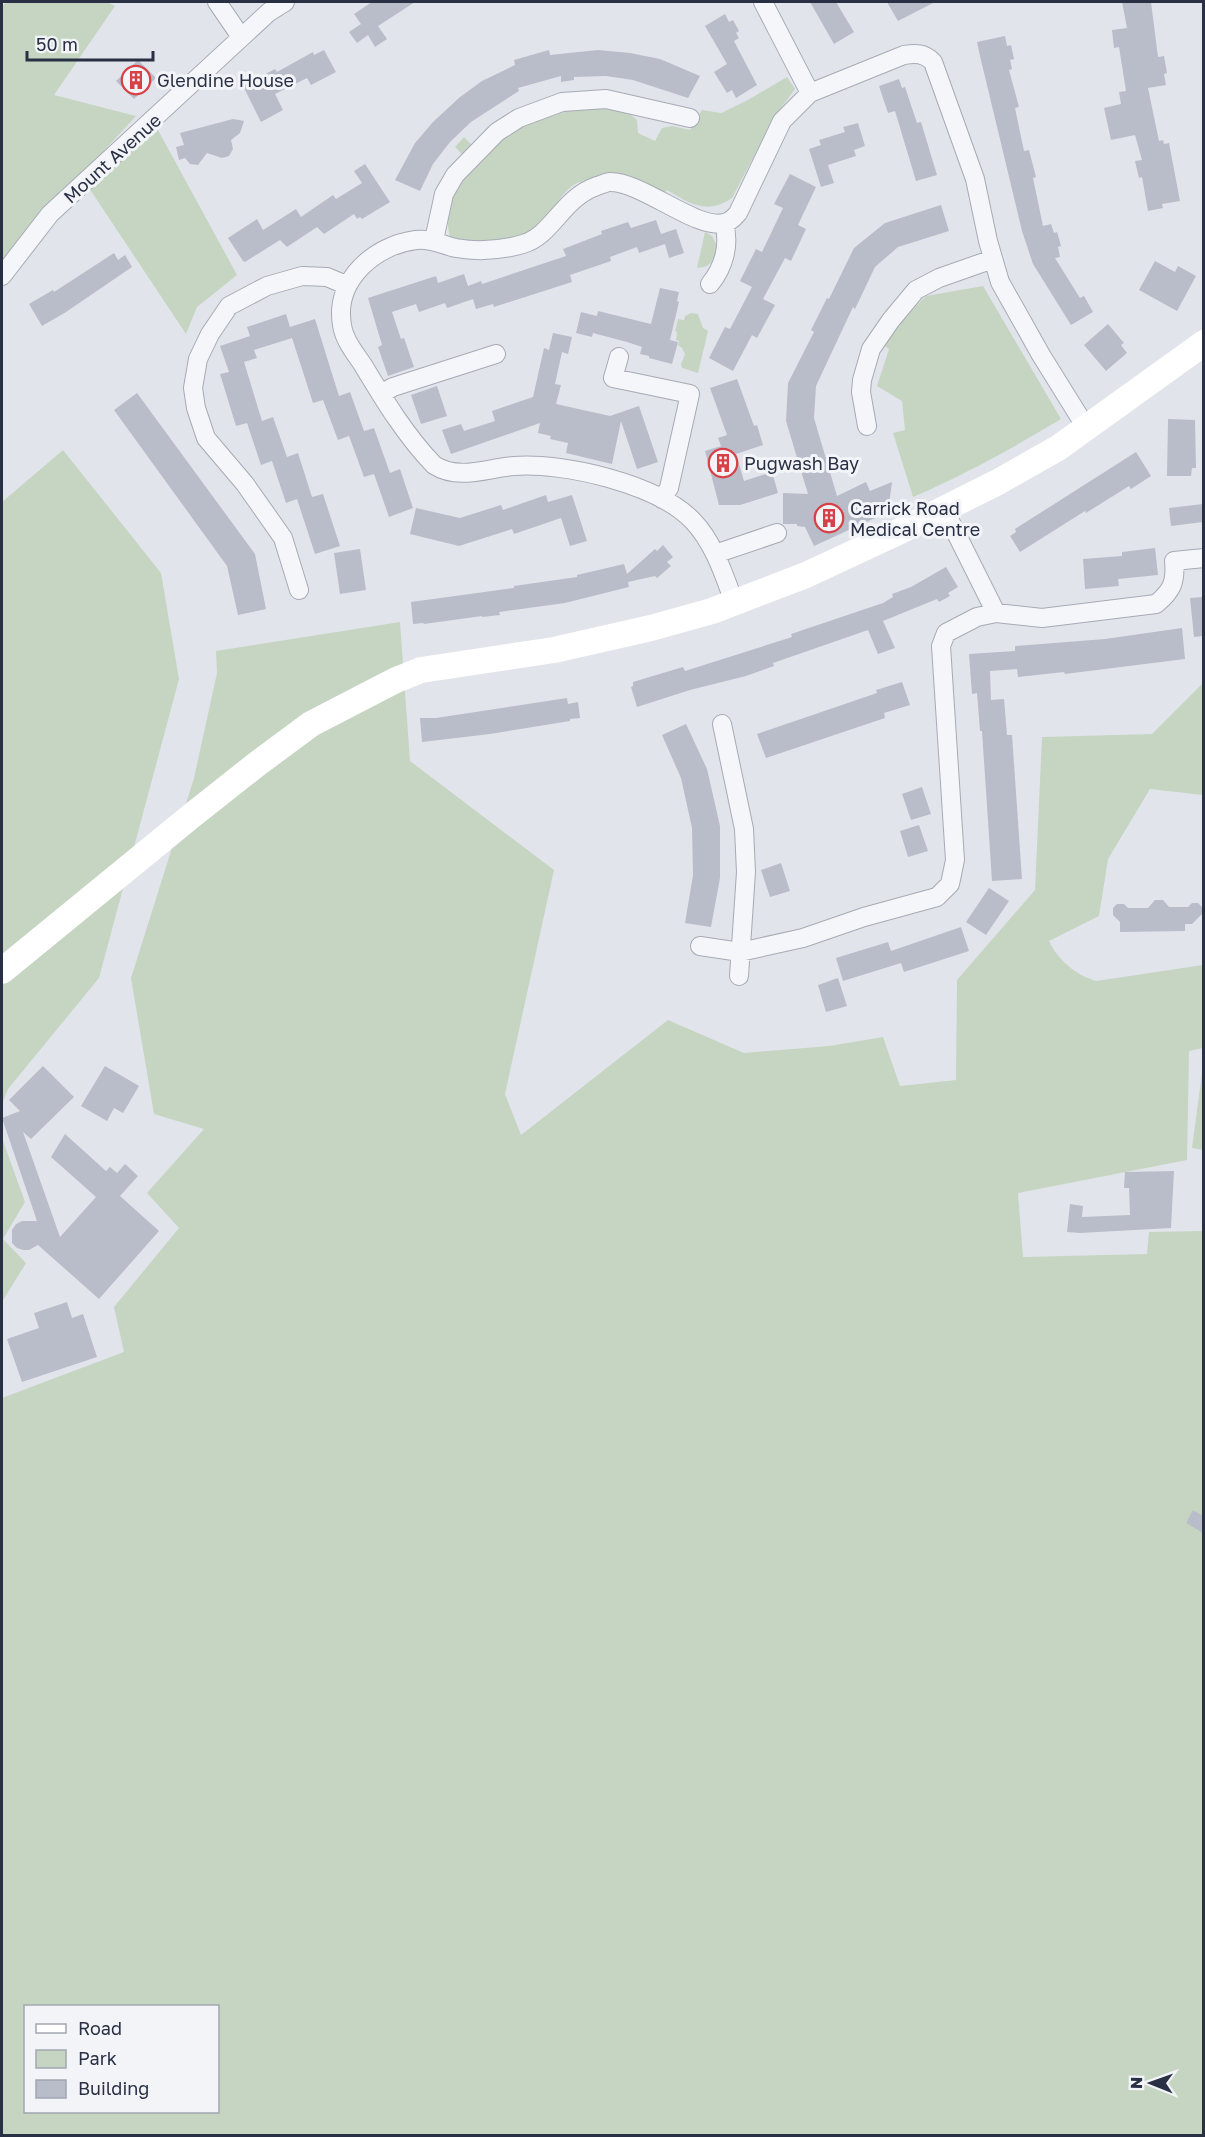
<svg xmlns="http://www.w3.org/2000/svg" width="1205" height="2137" viewBox="0 0 1205 2137" font-family="'Golos Text',sans-serif">
	<style>
		.green { fill: #c5d5c2; fill-rule: evenodd }
		.building { fill: #b9bdc9 }
		.lines { fill: none; stroke-linecap: round; stroke-linejoin: round }
		.street-casing { stroke: #a7aab6; stroke-width: 20 }
		.street { stroke: #f5f6f9; stroke-width: 18 }
		.secondary { stroke: #fff; stroke-width: 26 }
		.labels { text-anchor: middle; dominant-baseline: central; stroke-width: 6; stroke-linejoin: round; paint-order: stroke }
		.poi-label { font-size: 18px; fill: #293044; stroke: #f2f4f8; text-anchor: start }
		.street-label { font-size: 18px; fill: #293044; stroke: #f2f4f8 }
	</style>
	<rect width="100%" height="100%" fill="#e2e4eb"/>
	<path class="green" d="M7 2H107L115 6 54 95 136 116 2 261V6Z
		M787 77 795 89 775 116 732 198C706 215 691 204 667 190L663 195C645 191 593 177 577 183 564 189 555 207 547 218 537 231 520 240 504 244 492 247 461 242 450 236 445 223 450 195 457 183 472 160 518 123 543 115 564 109 604 105 626 112 629 113 634 117 637 120L638 133 655 141 662 128 672 126 690 130 702 110 721 113 746 101Z
		M158 130 237 275 197 307 186 334 89 188Z
		M464 137 473 146 464 156 455 147Z
		M705 232 712 236 718 248C714 261 711 267 697 268Z
		M983 286 1061 419C1013 448 964 475 913 497L893 433 905 430 902 401 877 386 889 349 883 345 897 325 926 296Z
		M691 313 698 314 703 328 708 331 698 373 682 368 681 364 685 354 682 348 678 345 679 341 676 340 677 332 675 331 678 319 684 320 685 316Z
		M63 450 161 573 179 679 99 978 8 1089 2 1104V502Z
		M400 622 410 761 554 870 505 1094 521 1135 668 1020 744 1053 829 1046 883 1037 900 1086 956 1080 957 980 1035 890 1042 737 1152 734 1203 683V795L1150 789 1108 859 1099 916 1049 941C1058 960 1076 975 1096 981L1203 965V1048L1189 1051 1187 1160 1018 1193 1023 1257 1147 1254 1149 1232 1203 1231V2135L2 2136V1398L124 1352 114 1307 179 1228 147 1193 204 1129 154 1114 131 978 194 778 217 673 216 651ZM26 2006H218V2112H26Z
		M1203 1066V1150L1192 1148Z
		M2 1138 25 1202 3 1239 26 1263 2 1302Z"/>
	<path class="building" d="M372 2H415L378 26 387 39 375 47 368 35 357 43 349 32 361 24 354 14Z
		M810 2H836L854 32 834 44Z
		M887 2H935L898 21Z
		M1122 2H1151L1158 57 1164 56 1167 73 1164 74 1166 85 1148 88 1159 141 1163 140 1164 144 1169 143 1180 201 1162 204 1163 208 1148 211 1142 177 1139 178 1135 161 1142 160 1135 135 1111 140 1104 108 1121 104 1119 92 1126 91 1119 47 1114 48 1112 30 1127 28Z
		M725 14 729 22 733 20 739 31 736 33 739 38 734 41 757 85 736 98 732 90 727 93 714 72 727 64 705 26Z
		M1005 36 1007 46 1011 45 1014 59 1010 60 1012 69 1009 70 1019 107 1015 108 1024 151 1029 150 1036 177 1033 178 1043 226 1051 224 1054 233 1057 232 1061 246 1058 247 1060 257 1055 258 1080 298 1084 296 1093 312 1071 325 1033 264 1022 231 980 56 977 42Z
		M324 50 336 72 311 85 307 78 275 94 283 110 261 122 243 86 275 69 277 72 313 52 314 55Z
		M549 50 550 55 598 50 630 53 660 59 700 76 688 98 633 80 606 76 574 77V80L561 82V76L518 88 519 91 471 122 450 142 433 164 420 191 395 180 415 143 433 122 460 97 482 81 515 65 514 60Z
		M138 60 156 78 134 99 116 81Z
		M899 79 902 88 905 87 917 123 921 122 937 175 916 181 895 111 888 113 879 86Z
		M233 119 244 121 240 133 231 140 233 149 229 156 222 158 207 153 198 165 190 164 185 158 179 160 176 147 184 145 180 133Z
		M858 123 865 146 854 150 856 156 828 165 834 183 821 187 809 149 821 145 819 140 845 132 843 127Z
		M365 164 390 202 362 219 360 217 357 219 354 214 324 234 317 227 287 247 280 240 245 262 243 261 228 238 257 219 263 230 296 209 301 217 333 195 336 199 362 183 354 171Z
		M790 174 816 187 798 225 806 229 791 261 785 258 763 299 775 305 757 338 752 335 733 371 709 358 725 327 730 329 752 287 740 281 756 249 762 252 783 208 774 204Z
		M941 205 949 231 898 247 875 267 855 309 853 307 816 386 814 418 837 496 866 482 870 491 892 482 888 512 814 546 805 527 797 526V524H783V493L808 494 786 421 788 383 814 332 811 330 827 298 829 299 854 248 885 223Z
		M656 220 661 234 676 229 684 253 669 258 665 244 639 253 637 247 610 257 611 261 570 275 572 282 494 307 493 304 476 309 473 299 447 308 445 303 419 312 416 304 392 312 401 339 404 338 414 367 388 376 378 347 382 345 368 298 436 276 438 283 464 274 468 286 481 281 482 284 566 256 563 249 602 234 601 231 628 222 631 228Z
		M114 253 118 260 125 255 132 267 66 312 42 326 29 304 53 290 54 292Z
		M1155 261 1175 272 1178 266 1196 276 1177 311 1139 290Z
		M660 288 679 292 677 301 679 302 670 340 678 342 672 364 649 358V356L640 354 642 347 627 342 593 333 592 337 576 333 581 312 597 316 598 311 651 324Z
		M286 314 290 327 315 319 339 396 350 392 364 431 374 428 390 473 400 469 413 508 389 517 374 474 364 477 349 436 338 440 323 400 313 403 292 338 254 350 257 358 244 362 262 421 273 417 287 457 298 453 312 497 323 494 340 546 315 554 297 499 286 503 272 461 261 465 247 423 236 426 220 374 229 372 220 346 250 336 247 327Z
		M1108 324 1124 343 1121 345 1127 353 1106 371 1084 345Z
		M553 333 572 337 568 354 562 352 555 384 561 385 556 404 610 416 639 406 658 462 637 469 621 421 612 464 566 453 568 443 550 439 551 436 538 433 540 423 451 454 442 430 461 424 464 431 495 421 492 411 533 397 544 348 549 350Z
		M737 379 754 426 757 425 763 445 736 454 744 481 772 472 778 493 740 505H719L705 451 721 446 718 438 727 435 710 388Z
		M437 386 447 416 421 424 411 395Z
		M137 393 255 554 266 609 238 615 227 566 114 410Z
		M1168 419 1195 420 1196 468H1192L1191 476H1167Z
		M1136 452 1151 476 1131 489 1129 486 1086 513 1085 511 1020 552 1010 536 1016 532 1015 529Z
		M546 495 548 502 572 495 587 541 570 546 561 518 514 534 512 529 459 546 410 534 416 508 460 518 501 505 503 510Z
		M1203 504V522L1171 526 1169 508Z
		M663 545 673 557 667 562 671 566 657 578 655 576 628 582 629 587 565 603 499 612 500 615 482 617V616L424 624 423 623 413 624 411 602 514 588V586L577 577V575L624 564 627 574 655 549 657 551Z
		M1155 548 1158 575 1118 579 1119 586 1085 589 1083 559 1122 556V552Z
		M360 549 366 590 340 594 334 553Z
		M946 567 958 587 948 593 950 596 939 602 937 599 883 621 895 648 878 654 868 630 773 663 774 666 746 676 690 690 637 707 631 687 633 686V682L683 667 685 671 792 637 791 634 883 603 893 597 892 594 911 587Z
		M1203 597V636L1194 637 1190 598Z
		M1182 628 1185 659 1065 674 1064 672 1018 677 1017 669 990 671 991 700 1004 699 1007 735H1012L1022 879 992 881 982 731H980L977 693 972 694 969 654 1015 651V646L1105 639Z
		M902 682 910 705 884 713 885 718 766 758 757 734 877 693 876 690Z
		M567 698 568 704 578 702 580 718 570 719V721L490 734 422 742 420 718H436Z
		M686 724 707 769 720 826V878L711 927 685 923 693 875 692 828 681 778 662 735Z
		M922 787 931 814 911 820 902 794Z
		M919 825 928 851 908 857 900 831Z
		M781 863 790 891 770 897 761 870Z
		M989 888 1009 901 986 935 966 922Z
		M1155 900H1163L1169 907H1188L1192 903H1198L1202 907 1203 913 1192 924H1185V931L1120 932V922L1113 915V908L1117 904H1124L1128 908H1148Z
		M961 927 969 951 904 972 901 963 843 981 836 958 888 942 891 951Z
		M838 978 847 1006 826 1012 818 985Z
		M43 1066 74 1097 31 1139 23 1132 60 1237 96 1197 51 1157 65 1134 106 1171 110 1167 117 1173 125 1164 138 1176 120 1196 159 1231 99 1299 38 1245 29 1250H23L17 1248 12 1243V1230L16 1224 22 1221H37L2 1118 20 1111 9 1100Z
		M105 1066 139 1086 123 1113 114 1108 107 1121 81 1106Z
		M1174 1171 1171 1228 1080 1233 1067 1232 1070 1204 1083 1206 1082 1217 1130 1215 1129 1188H1124L1125 1172Z
		M67 1302 72 1318 83 1314 97 1357 22 1382 7 1339 39 1328 34 1313Z
		M1193 1510 1203 1516V1533L1186 1523Z"/>
	<g class="lines">
		<g class="street-casing">
			<path id="street" d="M217 2 241 37
				M763 2 810 93
				M434 240 444 194 455 175 497 132 519 118 562 102 606 99 690 118
				M2 276 50 214 269 12 285 2
				M710 284C724 267 730 245 724 223
				M619 357 613 378 690 394 669 488 662 499
				M381 394 393 387 496 354
				M867 426 861 392 862 380 871 349 891 320 916 290 939 278 993 259
				M715 554 777 533
				M299 590 283 538 245 484 206 438 196 408 193 388 198 359 210 334 229 306 267 286 302 276 327 277 346 285
				M734 602C724 575 714 543 693 521 658 484 563 462 514 466 487 468 459 481 434 465 406 436 384 400 363 365 355 353 344 340 342 325 334 280 375 245 416 240 431 238 442 245 456 248 478 252 502 250 523 244 553 235 562 198 597 186 601 185 606 182 610 182 643 182 696 230 724 223 730 222 734 218 738 213L782 121 810 93 904 55C916 53 924 53 933 62L975 179 988 241 1000 282 1041 355 1087 429
				M996 613 1042 618 1156 604C1172 591 1176 582 1174 561L1204 558
				M722 724 744 829 746 872 739 976
				M700 946 740 952 803 938 864 917 937 897 950 884 955 860 941 646 946 633 977 617 996 613 944 509"/>
		</g>
		<use href="#street" class="street"/>
		<path class="secondary" d="M2 971 190 817 257 764 311 724 365 696 396 680 421 670 554 650 651 628 712 611 806 575 894 534 998 482 1058 448 1204 343"/>
	</g>
	<defs>
		<g id="building-ring" transform="scale(1.5)"><circle r="9.5" fill="#f2f4f8" stroke="#d64148" stroke-width="1.5"/><path d="M-4-6H4V6H1V3H-1V6H-4ZM-2.5-4.3h1.7v1.8h-1.7ZM.8-4.3h1.7v1.8H.8ZM-2.5-1h1.7V.8h-1.7ZM.8-1h1.7V.8H.8Z" fill="#d64148"/></g>
	</defs>
	<g fill-rule="evenodd">
		<use href="#building-ring" x="136" y="80"/>
		<use href="#building-ring" x="723" y="463"/>
		<use href="#building-ring" x="829" y="518"/>
	</g>
	<g class="labels">
		<g class="poi-label">
			<text x="157" y="80">Glendine House</text>
			<text x="744" y="463">Pugwash Bay</text>
			<text x="850" y="508">Carrick Road<tspan x="850" dy="21">Medical Centre</tspan></text>
		</g>
		<g class="street-label">
			<text transform="translate(112 158) rotate(-42)">Mount Avenue</text>
		</g>
	</g>
	<rect width="1205" height="2137" fill="none" stroke="#293044" stroke-width="6"/>
	<rect x="24" y="2005" width="195" height="108" fill="#f2f4f8" stroke="#a2a6b0" stroke-width="1.5"/>
	<rect x="36" y="2024" width="30" height="9" fill="#ffffff" stroke="#a2a6b0" stroke-width="1.5"/>
	<text x="78" y="2035" font-size="18" fill="#293044">Road</text>
	<rect x="36" y="2050" width="30" height="18" fill="#c5d5c2" stroke="#a2a6b0" stroke-width="1.5"/>
	<text x="78" y="2065" font-size="18" fill="#293044">Park</text>
	<rect x="36" y="2080" width="30" height="18" fill="#b9bdc9" stroke="#a2a6b0" stroke-width="1.5"/>
	<text x="78" y="2095" font-size="18" fill="#293044">Building</text>
	<g transform="translate(1151 2083) rotate(271)" stroke="#f2f4f8" stroke-width="4.5" paint-order="stroke">
	<path d="M0-4.5L10 22L0 15L-10 22Z" fill="#293044"/>
	<text y="-9" font-size="16" font-weight="bold" text-anchor="middle" fill="#293044">N</text>
	</g>
	<path d="M27 51v9h126v-9" fill="none" stroke="#293044" stroke-width="3"/>
	<text x="36" y="51" font-size="18" fill="#293044" stroke="#f2f4f8" stroke-width="4.5" paint-order="stroke">50 m</text>
</svg>
